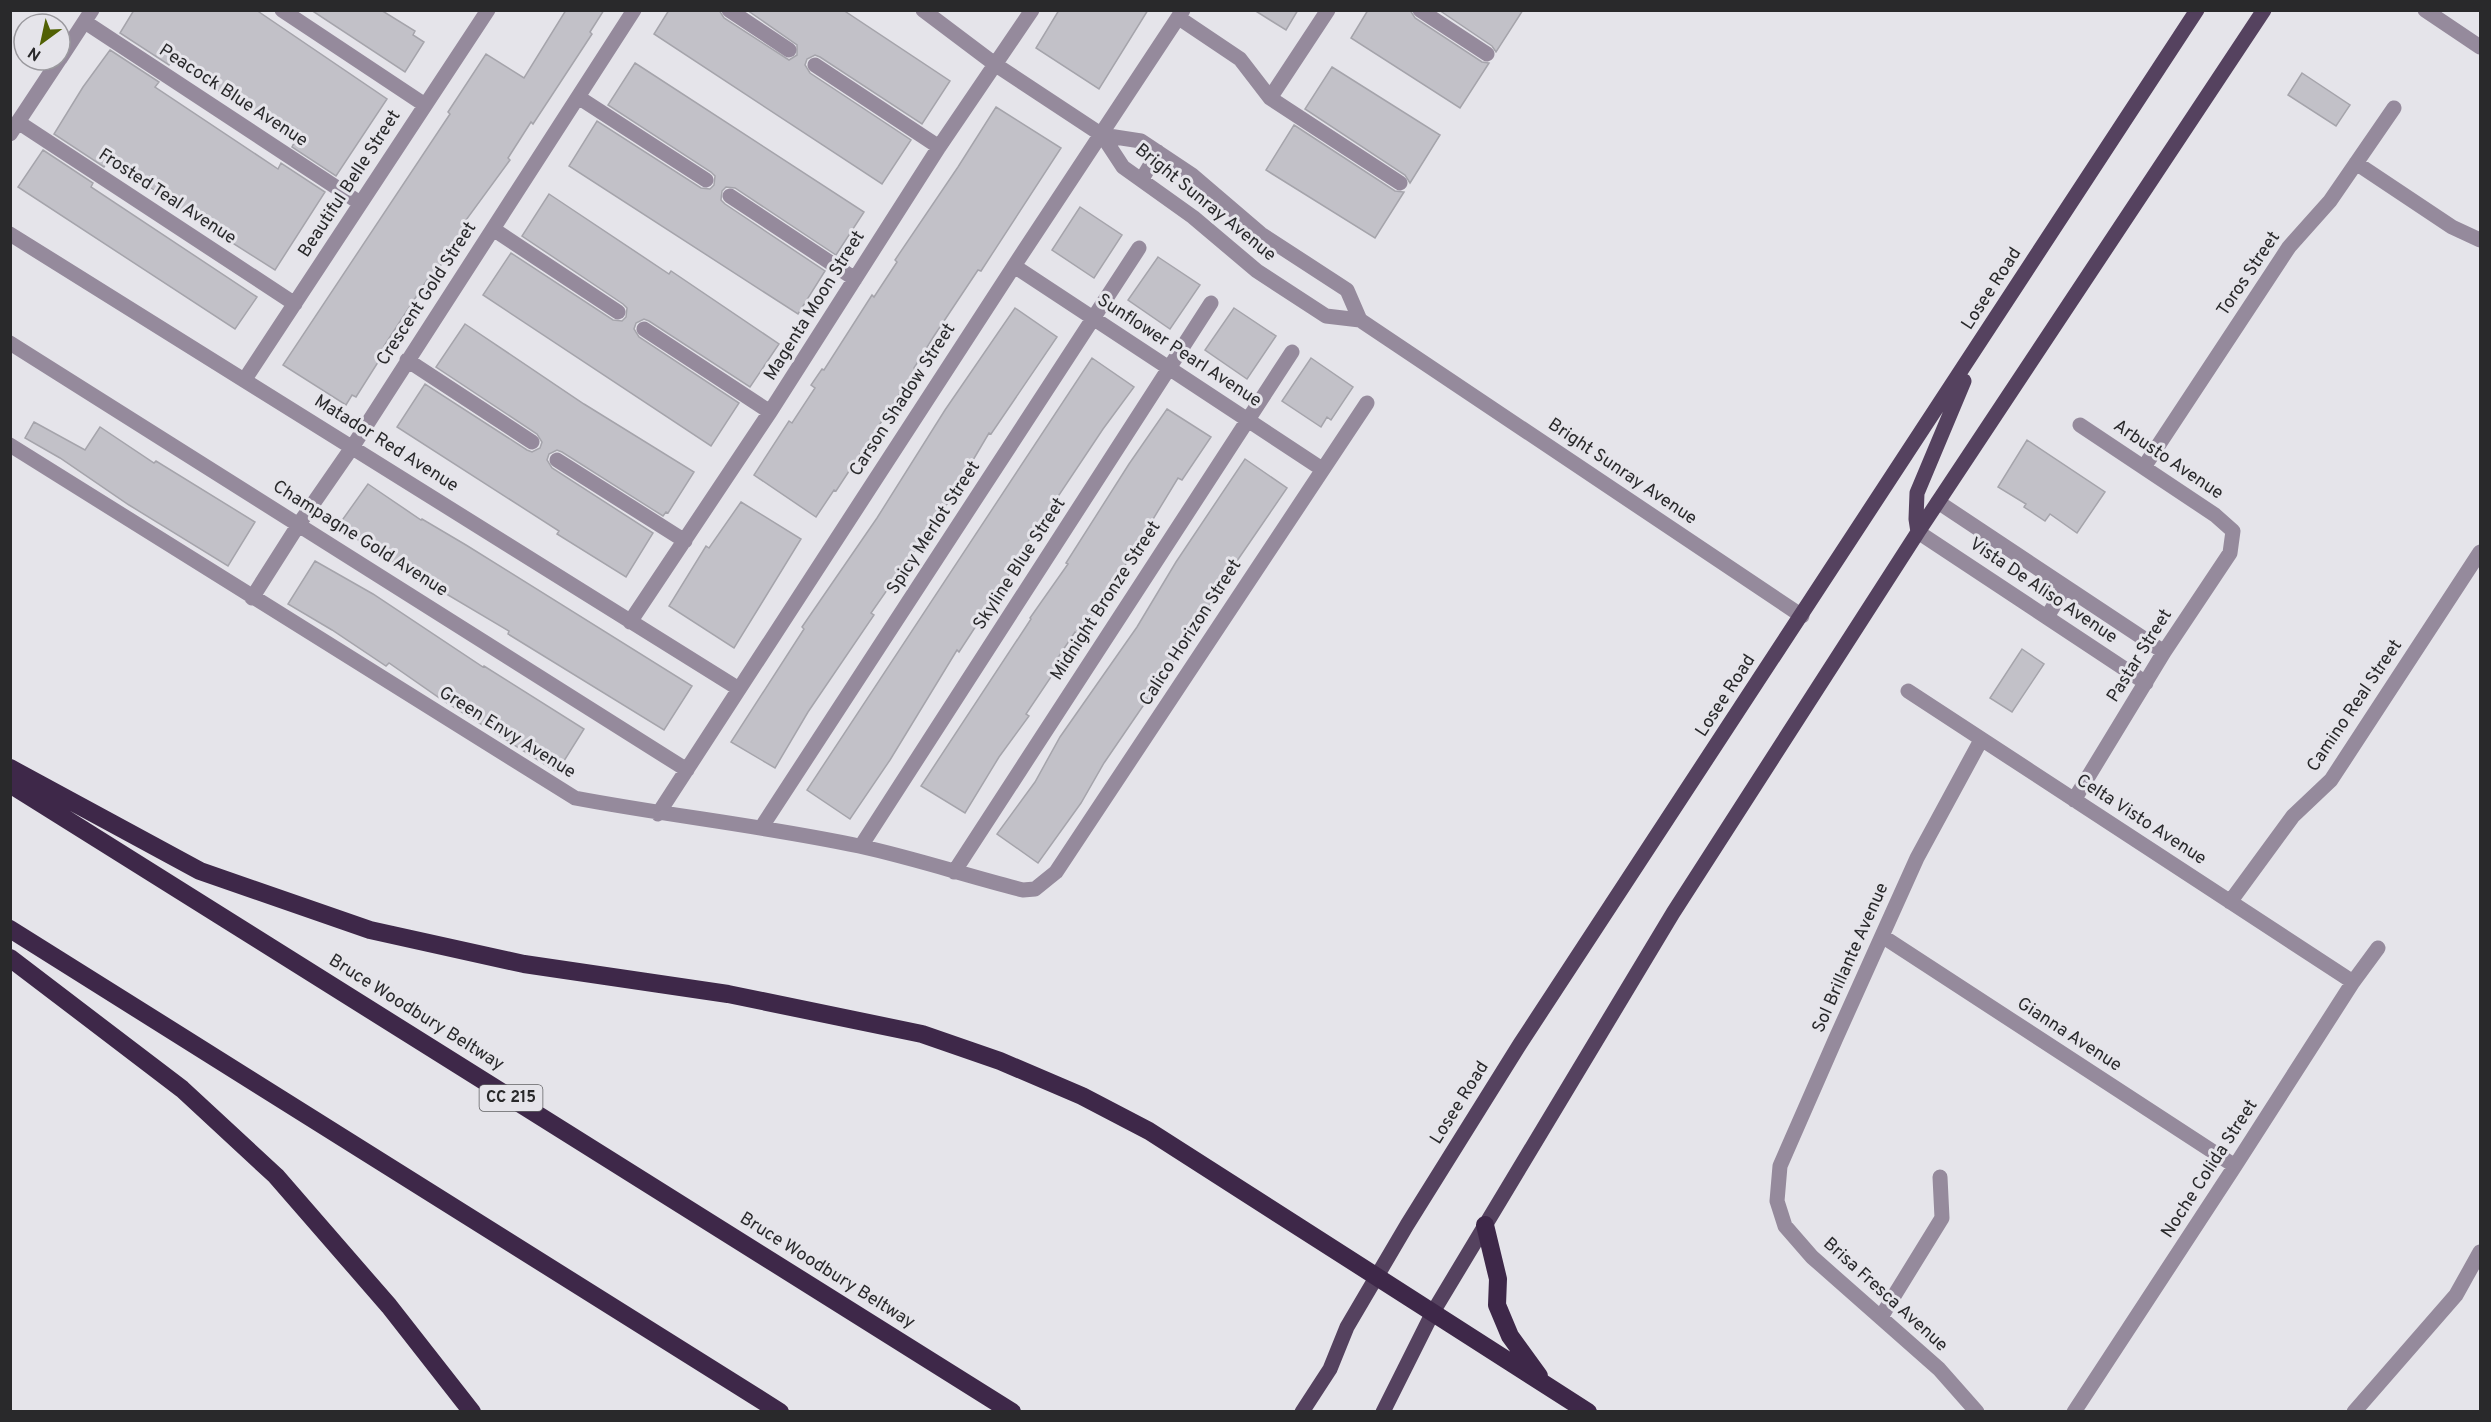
<svg xmlns="http://www.w3.org/2000/svg" width="2491" height="1422" viewBox="0 0 2491 1422" font-family="Overpass,sans-serif">
	<style>
		.building { fill: #c2c1c8; stroke: #a5a4ab; stroke-width: 1.5 }
		.lines { fill: none; stroke-linecap: round; stroke-linejoin: round }
		.minor { stroke: #958a9c; stroke-width: 15 }
		.major { stroke: #55425f; stroke-width: 15 }
		.highway { stroke: #3e2849; stroke-width: 18 }
		.labels { text-anchor: middle; dominant-baseline: central; stroke-width: 6; stroke-linejoin: round; paint-order: stroke }
		.shield { fill: #e5e4ea; stroke: #616164; stroke-width: 1.5 }
		.shield-label { font-size: 16px; font-weight: bold; fill: #29292b }
		.street-label { font-size: 18px; fill: #29292b; stroke: #e5e4ea }
	</style>
	<rect width="100%" height="100%" fill="#e5e4ea"/>
	<path class="building" d="M134 10H256L387 99 336 176 292 147 294 143 288 137 172 60 169 65 120 33Z
		M311 10H381L415 31 413 35 424 42 405 72Z
		M566 10H604L590 32 592 34 554 92 533 124 531 122 508 158 510 160 466 220 469 222 453 247 430 281 427 280 384 346 387 348 356 397 352 395 346 405 283 365 450 114 448 112 486 54 524 78Z
		M669 10H719L724 18 789 60 797 55V45L747 10H843L950 81 922 124 820 57 815 55 807 59 805 65 810 73 911 140 882 184 654 34Z
		M1059 10H1148L1099 89 1036 48Z
		M1254 10H1298L1286 30Z
		M1368 10H1410L1415 18 1482 62 1489 63 1460 108 1351 38Z
		M1439 10H1523L1496 52 1492 46Z
		M110 50 159 82 155 87 278 169 281 163 325 192 275 270 168 202 169 200 109 160 104 167 54 134 83 87Z
		M635 63 864 212 836 255 735 188 726 187 722 191 721 200 725 204 825 271 798 314 569 166 597 121 701 188 710 189 714 185 715 176 711 172 608 105Z
		M1332 67 1440 135 1410 183 1405 175 1305 109Z
		M2302 73 2350 105 2336 126 2288 95Z
		M996 107 1061 148 981 271 978 270 934 336 914 368 916 369 836 491 834 490 816 517 754 475 789 421 792 423 815 388 811 385 822 369 824 370 872 295 874 297 897 262 895 260 958 167Z
		M1294 125 1395 191 1404 192 1375 238 1266 170Z
		M43 150 93 183 91 187 257 297 235 329 18 187Z
		M549 194 669 274 671 271 779 344 750 387 649 321 644 319 636 323 634 329 639 337 739 403 711 446 483 295 511 253 613 320 622 321 626 317 627 308 623 304 522 236Z
		M1080 207 1122 235 1094 278 1052 250Z
		M1158 257 1200 285 1170 329 1128 300Z
		M1015 308 1057 337 991 434 989 433 947 504 871 613 874 615 808 712 775 768 731 742 804 629 802 627 877 518 945 410Z
		M1234 308 1276 336 1247 379 1205 350Z
		M465 324 584 404 694 472 668 513 666 512 663 516 562 452 557 450 549 454 547 460 552 468 653 533 626 577 557 534 559 531 397 427 425 384 527 450 532 452 540 448 542 442 537 434 436 367Z
		M1092 358 1134 387 1103 429 1015 561 1017 562 987 609 959 652 957 650 890 760 850 819 807 790Z
		M1311 358 1353 387 1331 420 1327 417 1321 427 1282 401Z
		M1167 409 1211 437 1182 480 1178 478 1110 590 1078 634 1075 632 1053 665 1057 668 1026 714 1029 716 999 757 965 813 921 786 1031 619 1030 618 1068 564 1066 563 1129 464Z
		M34 422 85 450 100 427 154 463 156 461 255 522 228 566 129 505 60 458 25 438Z
		M2027 440 2105 492 2077 533 2050 514 2045 521 2024 507 2026 504 1998 487Z
		M1245 459 1287 488 1228 574 1186 643 1104 763 1081 803 1038 863 997 834 1035 782 1060 737 1137 627 1176 562Z
		M368 484 421 520 422 519 466 545 692 686 664 730 508 634 509 631 379 554 338 526Z
		M741 502 801 539 734 648 669 606 706 546 709 548Z
		M315 561 373 594 483 667 484 666 584 729 557 772 441 699 389 663 386 666 332 630 288 604Z
		M2022 649 2044 664 2012 712 1990 698Z"/>
	<g class="lines">
		<path class="minor" d="M282 10 425 105
			M729 10 789 50
			M923 10 996 65 1102 135 1123 167 1193 217 1257 271 1326 316 1360 320 1802 616
			M1420 10 1487 54
			M2425 10 2480 47
			M1179 18 1240 59 1270 98 1400 183
			M85 22 360 203
			M60 59 92 10
			M815 65 939 147
			M578 97 706 180
			M1270 98 1328 10
			M18 122 295 304
			M10 134 59 60
			M1102 135 1141 141 1192 175 1261 234 1347 290 1360 320
			M2356 163 2452 227 2480 240
			M1142 179 1158 152
			M730 196 855 279
			M493 229 618 312
			M10 234 739 689
			M1014 266 1322 469
			M644 329 770 412
			M10 343 687 770
			M407 360 532 442
			M245 379 488 10
			M10 445 575 798C670 816 765 826 859 846 914 858 968 876 1023 890L1035 889 1056 872 1367 403
			M557 460 685 541
			M2144 467 2289 247 2330 201 2394 108
			M1938 502 2164 652
			M1918 532 2146 683
			M252 598 299 524 353 446 634 10
			M2047 617 2065 587
			M630 622 770 412 939 147 1032 10
			M1908 691 2353 982
			M2074 800 2164 652 2230 553 2233 531 2215 515 2080 425
			M658 814 1014 266 1183 10
			M761 828 1139 248
			M861 846 1211 303
			M954 872 1292 352
			M2230 902 2293 816 2331 780 2480 552
			M1882 936 2235 1166
			M1881 1317 1942 1218 1940 1177
			M1977 1412 1939 1369 1812 1257 1785 1226 1777 1201 1780 1166 1836 1038 1917 858 1981 740
			M2074 1412 2235 1166 2353 982 2378 948
			M2354 1412 2456 1295 2480 1252"/>
		<path class="major" d="M1918 532 1916 519 1917 493 1964 381
			M1302 1412 1330 1369 1347 1327 1407 1225 1520 1044 2197 10
			M1383 1412 1433 1312 1673 913 1918 532 2264 10"/>
		<path class="highway" d="M10 768 200 871 370 930 524 964 728 994 922 1034 1000 1061 1082 1096 1149 1131 1588 1412
			M10 784 1012 1412
			M10 929 780 1412
			M10 958 182 1089 276 1176 389 1306 472 1412
			M1485 1225 1498 1279 1497 1305 1510 1336 1539 1376"/>
	</g>
	<g class="labels">
		<rect class="shield" x="479.5" y="1085" width="63" height="26" rx="4.5"/>
		<g class="shield-label">
			<text x="511" y="1098">CC 215</text>
		</g>
		<g class="street-label">
			<text transform="translate(233 96) rotate(33)">Peacock Blue Avenue</text>
			<text transform="translate(350 184) rotate(-57)">Beautiful Belle Street</text>
			<text transform="translate(167 197) rotate(33)">Frosted Teal Avenue</text>
			<text transform="translate(1205 203) rotate(39)">Bright Sunray Avenue</text>
			<text transform="translate(2249 274) rotate(-56)">Toros Street</text>
			<text transform="translate(1992 289) rotate(-57)">Losee Road</text>
			<text transform="translate(427 294) rotate(-57)">Crescent Gold Street</text>
			<text transform="translate(815 306) rotate(-58)">Magenta Moon Street</text>
			<text transform="translate(1179 351) rotate(33)">Sunflower Pearl Avenue</text>
			<text transform="translate(903 400) rotate(-57)">Carson Shadow Street</text>
			<text transform="translate(386 444) rotate(32)">Matador Red Avenue</text>
			<text transform="translate(2168 460) rotate(34)">Arbusto Avenue</text>
			<text transform="translate(1622 472) rotate(34)">Bright Sunray Avenue</text>
			<text transform="translate(934 528) rotate(-57)">Spicy Merlot Street</text>
			<text transform="translate(360 539) rotate(32)">Champagne Gold Avenue</text>
			<text transform="translate(1020 564) rotate(-57)">Skyline Blue Street</text>
			<text transform="translate(2043 591) rotate(34)">Vista De Aliso Avenue</text>
			<text transform="translate(1106 601) rotate(-57)">Midnight Bronze Street</text>
			<text transform="translate(1191 633) rotate(-57)">Calico Horizon Street</text>
			<text transform="translate(2140 656) rotate(-58)">Pastar Street</text>
			<text transform="translate(1726 696) rotate(-57)">Losee Road</text>
			<text transform="translate(2355 706) rotate(-56)">Camino Real Street</text>
			<text transform="translate(507 733) rotate(32)">Green Envy Avenue</text>
			<text transform="translate(2141 820) rotate(33)">Celta Visto Avenue</text>
			<text transform="translate(1851 958) rotate(-66)">Sol Brillante Avenue</text>
			<text transform="translate(416 1013) rotate(32)">Bruce Woodbury Beltway</text>
			<text transform="translate(2069 1035) rotate(33)">Gianna Avenue</text>
			<text transform="translate(1460 1103) rotate(-58)">Losee Road</text>
			<text transform="translate(2210 1169) rotate(-57)">Noche Colida Street</text>
			<text transform="translate(827 1271) rotate(32)">Bruce Woodbury Beltway</text>
			<text transform="translate(1885 1295) rotate(42)">Brisa Fresca Avenue</text>
		</g>
	</g>
	<rect width="2491" height="1422" fill="none" stroke="#29292b" stroke-width="24"/>
	<g transform="translate(42 42) rotate(213)"><circle r="28" fill="#e5e4ea" stroke="#9a999e" stroke-width="1.5"/>
	<path d="M0-4.5L10 22L0 15L-10 22Z" fill="#516104"/>
	<text y="-9" font-size="16" font-weight="bold" text-anchor="middle" fill="#29292b">N</text>
	</g>
</svg>
